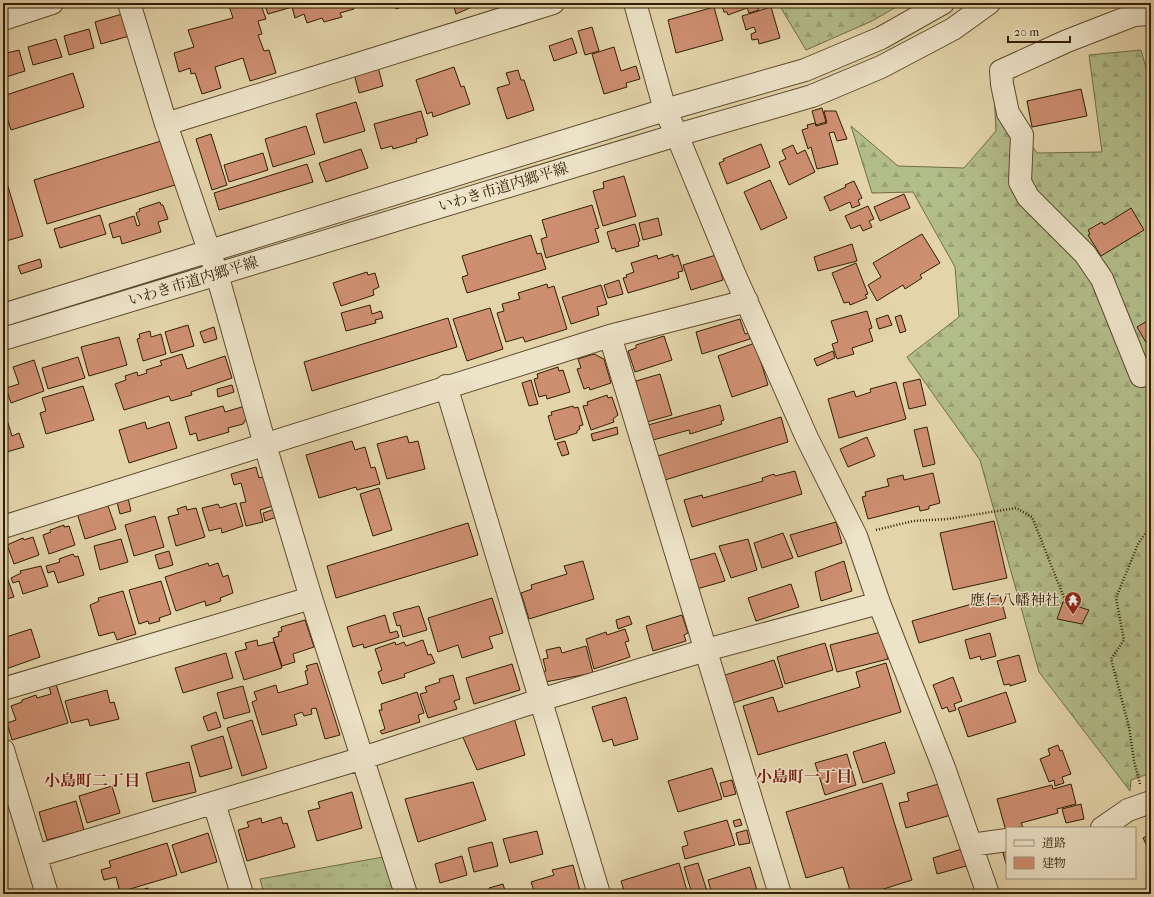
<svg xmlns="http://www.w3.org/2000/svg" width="1154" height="897" viewBox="0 0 1154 897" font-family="'IM FELL French Canon','Noto Serif JP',serif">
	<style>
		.grass { fill: url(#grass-tufts); stroke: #726e47 }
		.forest { fill: url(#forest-firs); stroke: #726e47 }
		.building { fill: #ce8f71; stroke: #311e04 }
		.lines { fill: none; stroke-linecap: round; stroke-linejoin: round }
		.minor-casing { stroke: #5e4c2e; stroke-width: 24 }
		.path { stroke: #311e04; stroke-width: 2.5; stroke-dasharray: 1 2; stroke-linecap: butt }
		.minor { stroke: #ede3c8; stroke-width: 22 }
		.labels { text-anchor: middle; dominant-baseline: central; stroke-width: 3; stroke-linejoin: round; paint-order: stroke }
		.street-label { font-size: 15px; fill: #311e04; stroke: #ede3c8 }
		.poi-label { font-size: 15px; fill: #311e04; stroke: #ede3c8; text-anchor: end }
		.neighbourhood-label { font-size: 16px; font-weight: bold; fill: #7a1f14; stroke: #ede3c8 }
	</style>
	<defs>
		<pattern id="grass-tufts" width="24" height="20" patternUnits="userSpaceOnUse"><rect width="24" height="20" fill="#b2bd8a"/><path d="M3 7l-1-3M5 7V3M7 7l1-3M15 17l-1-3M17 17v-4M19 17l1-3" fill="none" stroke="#9aa275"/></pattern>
		<pattern id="forest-firs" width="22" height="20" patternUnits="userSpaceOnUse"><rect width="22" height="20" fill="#b2bd8a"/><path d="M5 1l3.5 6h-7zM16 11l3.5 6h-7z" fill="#9aa275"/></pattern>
	</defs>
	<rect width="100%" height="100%" fill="#e3d4aa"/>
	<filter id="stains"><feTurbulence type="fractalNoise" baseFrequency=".005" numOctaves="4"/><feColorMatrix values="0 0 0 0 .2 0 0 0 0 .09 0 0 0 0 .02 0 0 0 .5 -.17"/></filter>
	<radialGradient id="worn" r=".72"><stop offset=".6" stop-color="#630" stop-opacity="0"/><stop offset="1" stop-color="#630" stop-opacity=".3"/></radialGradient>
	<path class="grass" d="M383 857 395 894H264L260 879Z"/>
	<path class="forest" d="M778 3H903L872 21 806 50Z
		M1141 50 1151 86V773L1131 780 1130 791 1039 672 980 460 907 357 959 317 955 267 913 192 872 193 851 126 898 166 964 168 996 131 994 92 1037 153 1102 152 1089 55Z"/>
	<path class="building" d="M3 3H17L3 7Z
		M228 3H257L258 6 261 5 266 19 258 21 262 34 258 35 264 51 269 50 276 73 250 81 243 58 215 67 221 88 202 94 195 73 191 74 190 68 179 72 174 53 194 47 188 30 233 18Z
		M264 3H353L354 9 340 13 342 17 324 22 322 18 307 23 304 14 295 18 292 7 268 14Z
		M394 3H412L396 9Z
		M448 3H470L472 7 456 14 453 4 449 6Z
		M721 3H757L759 10 749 13 747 8 728 15 727 12H724Z
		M714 7 723 40 676 53 668 20Z
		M771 7 780 38 759 44 758 39 752 40 751 34 756 32 754 27 746 30 742 16Z
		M122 14 129 36 101 44 95 22Z
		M592 27 599 51 585 55 578 31Z
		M89 29 94 48 69 55 64 36Z
		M572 38 577 53 554 61 549 46Z
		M56 39 62 57 33 65 28 47Z
		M614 47 621 71 636 66 640 79 626 83 627 87 604 94 592 54Z
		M19 50 25 71 3 78V54Z
		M378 67 383 86 359 93 354 74Z
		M454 67 461 87 464 86 470 104 433 117 432 112 427 114 416 80Z
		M518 70 521 80H524L534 110 507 119 497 88 510 84 506 73Z
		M73 73 84 107 11 130 3 105V96Z
		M1081 89 1087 116 1032 127 1027 101Z
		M356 102 365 131 324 143 316 114Z
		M822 108 826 122 816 125 812 111Z
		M421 111 428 135 416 139 417 142 393 149 392 146 381 149 374 124Z
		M824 111H836L847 139 837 141 834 132 829 133 838 164 817 169 811 147 808 149 802 130 808 128 807 125 815 123 816 126 827 123Z
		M306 126 315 154 273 167 265 139Z
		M211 134 227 185 212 190 196 139Z
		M161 141 175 185 47 224 34 180Z
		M761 144 770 167 727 184 719 163 724 161 723 159Z
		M793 145 797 154 805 150 815 172 789 185 779 162 786 159 782 150Z
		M361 149 368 168 326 182 319 163Z
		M263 153 268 170 229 182 224 165Z
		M307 164 313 182 219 210 214 193Z
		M624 176 636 216 603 226 593 191 604 188 603 182Z
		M6 180 23 236 3 242V181Z
		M770 180 787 218 761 230 744 192Z
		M854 181 862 198 858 200 860 205 852 208 850 202 830 211 824 197 846 187 845 185Z
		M904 194 910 208 880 221 874 207Z
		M160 202 161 205H163L168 219 158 222 161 232 122 244 120 236 113 238 109 224 134 216 137 226 140 225 136 213 140 211 139 209Z
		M592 205 599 228 595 229 599 242 546 258 541 239 547 237 542 220Z
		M868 206 874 219 869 221 872 227 863 231 860 225 851 229 845 216Z
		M1131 208 1144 230 1101 256 1088 235 1090 234 1088 230 1102 222 1104 225Z
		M100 215 106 234 60 248 54 229Z
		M658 218 662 235 643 240 639 223Z
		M635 224 640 241 638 242 639 246 616 252 615 248 612 249 607 232Z
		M922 234 940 263 920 275 922 278 905 289 903 285 877 301 868 285 881 277 873 263Z
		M531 235 537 254 541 253 546 269 467 293 462 277 468 275 462 256Z
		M852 244 857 261 818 271 814 257Z
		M673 254V257L678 255 683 271 678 272 679 278 628 293 623 278 627 277 626 275 634 272 631 263 657 255 658 259Z
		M716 255 723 280 691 290 683 265Z
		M40 259 42 267 21 274 18 266Z
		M856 263 868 294 865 295 867 298 850 305 849 302 844 303 832 273Z
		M367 272 368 275 375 273 379 287 373 290 374 295 341 306 333 283Z
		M619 280 623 294 608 298 604 285Z
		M547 284 548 288 554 286 567 329 525 342 523 337 506 342 497 313 504 311 502 304 520 299 518 293Z
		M601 285 607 304 597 307 599 315 571 324 562 297Z
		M370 305 372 314 381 311 383 318 375 320 376 323 346 331 341 313Z
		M490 308 503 349 467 361 453 319Z
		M867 311 872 328 869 329 873 341 852 348 854 354 837 359 832 344 838 342 831 321Z
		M888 315 892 325 879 329 876 319Z
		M901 315 906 331 900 333 895 317Z
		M448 318 457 347 312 391 304 362Z
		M740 319 745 334 749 333 750 339 702 354 696 332Z
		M1149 320 1151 323V351L1137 327Z
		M188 325 194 346 171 353 165 332Z
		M214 327 217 339 204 343 200 332Z
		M150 331 151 337 161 334 166 354 143 361 137 339 140 338 139 334Z
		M664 336 672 360 635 372 628 351 636 348V345Z
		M119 337 127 365 89 376 81 347Z
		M755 343 768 385 732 397 718 356Z
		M833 351 835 358 817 366 814 359Z
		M182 354 187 369 225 356 232 378 191 392 192 395 171 401 169 396 124 410 115 384 126 380 125 376 137 372 138 376 147 373 146 370 162 365 160 361Z
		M594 354 604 359 611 383 590 390 589 387 584 389 577 369 581 368 578 359Z
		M78 357 85 378 48 389 42 368Z
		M34 360 44 391 11 403 6 388 19 384 13 367Z
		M558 367 559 371 563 370 570 392 547 399 546 395 539 397 534 379 538 378 537 374Z
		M660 374 672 415 647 422 636 381Z
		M920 379 926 405 909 409 903 383Z
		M531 380 538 404 529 406 522 383Z
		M896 382 906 419 839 438 828 399 854 391 856 397 871 392 870 389Z
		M232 385 234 392 218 397 217 389Z
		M83 386 94 420 46 434 40 413 46 411 42 398Z
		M3 392 6 403 3 404Z
		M607 395 608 398 612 397 618 415 613 419 614 422 591 430 583 406 588 405 587 402Z
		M720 405 724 420 721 421 722 424 690 434 689 430 653 440 648 425Z
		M223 406 225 412 245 406 248 416 243 424 228 428 229 432 198 441 196 433 190 435 185 417Z
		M573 406 574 408 578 407 583 425 579 426 580 429 577 431V433L555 440 548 416 552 415 551 412Z
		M3 413H5L12 436 19 433 24 447 3 453Z
		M781 417 788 442 665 480 658 456Z
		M145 422 147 429 169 422 177 448 129 463 119 430Z
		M617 427 618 434 593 441 591 434Z
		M927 427 935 464 923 467 914 430Z
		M407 436 409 443 418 441 425 469 387 479 377 444Z
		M867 437 875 456 848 467 840 449Z
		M352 441 355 450 365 447 371 468 375 467 380 484 357 490 356 487 319 498 306 455Z
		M565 441 569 454 562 456 557 443Z
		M256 467 259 478 265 476 273 506 260 510 263 522 246 526 240 503 246 502 241 483 234 485 231 474Z
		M795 471 802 494 692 527 684 500 702 495 703 498 763 481 762 478 774 474 775 476Z
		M933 473 940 503 929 506V509L920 511 919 506 868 519 862 497 866 496 865 492 889 486 887 479 903 475 904 480Z
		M379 488 392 530 373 536 360 494Z
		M128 498 131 511 120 514 117 502Z
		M107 503 116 529 85 539 77 513Z
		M236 503 243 526 222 533 221 528 209 531 202 508 218 504 220 508Z
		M186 506 187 510 196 508 205 537 176 546 168 517 179 514 177 509Z
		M275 509 277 517 265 521 263 513Z
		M155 516 164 547 134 556 125 525Z
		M994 521 1007 578 953 590 940 533Z
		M836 522 842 543 798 557 790 535Z
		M468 523 478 555 336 598 327 566Z
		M64 525V527L69 526 75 545 49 554 43 535 51 532 50 530Z
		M783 533 793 558 762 568 754 543Z
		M33 537 39 555 14 564 7 545 23 538 24 540Z
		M121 539 128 562 100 570 94 546Z
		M748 539 757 570 731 578 719 546Z
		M169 551 173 565 159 569 155 555Z
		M715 553 725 581 693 590 687 561Z
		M73 554 75 557 78 556 84 575 58 583 54 571 48 573 46 566 60 562 59 559Z
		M583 561 594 599 529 619 521 593 532 589 531 585 567 574 564 566Z
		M844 561 852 591 821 601 815 572Z
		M208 563 209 566 218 563 223 577 228 575 233 593 220 598 221 601 206 606 205 601 176 611 165 577Z
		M41 566 48 586 23 594 19 581 13 583 11 578 21 573 20 571Z
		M7 577 14 597 3 600V579Z
		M161 581 171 614 159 618 160 621 149 624 148 621 139 624 129 590Z
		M791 584 799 607 756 621 748 598Z
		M123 591 136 634 117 640 114 632 99 636 90 605 99 601 98 598Z
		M1000 596 1006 618 919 643 912 621Z
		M492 598 503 633 489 637 493 648 462 658 458 645 438 652 428 618Z
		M1063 602 1089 610 1082 624 1057 619Z
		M419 606 427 630 403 637 400 625 397 626 393 613Z
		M385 615 390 633 397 631 399 637 364 648 363 644 353 647 347 627Z
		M682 615 688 633 684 635 686 641 653 651 646 626Z
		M629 616 632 624 618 629 616 620Z
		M305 620 314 647 293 654 295 662 282 666 273 638 279 636 278 632 282 631 281 627Z
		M31 629 40 657 3 670V638Z
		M625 629 629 641 625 642 630 657 594 669 586 639 606 632 607 635Z
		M881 632 888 659 837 672 830 645Z
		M990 633 996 656 981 660 980 656 970 659 965 640Z
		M257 640 258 646 274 642 282 668 244 680 235 652 247 649 245 643Z
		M423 640 428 655 431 654 435 663 404 674 405 677 382 684 378 672 382 670 375 649 395 642 396 645 404 642 406 646Z
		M825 643 833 670 785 684 777 657Z
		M586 646 593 673 545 682 542 672 546 671 543 659 548 658 546 650 560 647 562 653Z
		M226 653 233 678 183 693 175 668Z
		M1019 655 1026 681 1010 686V684L1004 685 997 661Z
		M774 660 783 687 733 703 725 675Z
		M317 663 340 735 325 739 316 708 311 709 312 714 304 716 302 712 294 715 297 725 262 735 252 702 257 700 254 692 276 685 278 693 308 684 305 671 308 670 306 666Z
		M886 663 901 712 758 755 743 706 773 697 778 712 860 687 856 672Z
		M512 664 520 690 474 704 466 678Z
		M453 675 460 699 454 701 457 709 428 718 420 694 427 692 425 687 440 682 439 679Z
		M953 677 962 701 954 704 956 710 949 712 947 707 942 709 933 685Z
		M56 684 68 723 12 740 7 723 16 720 11 706 22 702V700L36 695 37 698 51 694 49 686Z
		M243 686 250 712 224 719 217 693Z
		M107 690 110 703 114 702 119 719 90 726 88 719 71 723 65 701Z
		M417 692 424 713 418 715 420 722 382 734 380 731 385 729 379 710H382L381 704Z
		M1006 692 1016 722 968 737 958 708Z
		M626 697 638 739 614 746 612 739 603 742 592 707Z
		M216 712 221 727 208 731 203 717Z
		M514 718 525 755 477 770 462 735Z
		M252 720 267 768 242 776 227 728Z
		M223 736 232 768 200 777 191 746Z
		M885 742 895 773 863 783 853 752Z
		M1058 745 1060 751 1062 750 1071 774 1062 777 1064 783 1055 786 1054 780 1049 782 1040 759 1050 755 1048 749Z
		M847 754 856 785 825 795 815 763Z
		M189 762 196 792 153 802 146 773Z
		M712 768 722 799 678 812 668 781Z
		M732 780 736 794 724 797 720 783Z
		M473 782 486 820 418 842 405 799Z
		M882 783 912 880 868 894H851L843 867 806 878 786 812Z
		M942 783 951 815 906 828 899 803 909 801 907 793Z
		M1071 784 1076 804 1057 809 1058 813 1021 823 1023 827 1007 828 1006 831 997 799 1052 785 1053 789Z
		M112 786 120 813 87 823 79 796Z
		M352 792 362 828 317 841 308 811 320 808 318 802Z
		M76 801 84 830 47 840 39 812Z
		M1081 804 1084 819 1066 823 1062 809Z
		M281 817 283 824 287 823 295 847 247 861 238 830 249 827 247 822 261 818 262 823Z
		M740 819 742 825 735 827 733 821Z
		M727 820 735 845 685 859 682 847 688 845 684 832Z
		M747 830 750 843 739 845 736 833Z
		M537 831 543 854 510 863 503 839Z
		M208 833 217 862 181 873 172 845Z
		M1151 834V854L1143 838Z
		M492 842 498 866 474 872 468 848Z
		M167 843 177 875 120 892 116 877 104 880 101 870 111 867 109 861Z
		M1007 844V867L1001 846Z
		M965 848 970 865 937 874 933 858Z
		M462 856 467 875 440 883 435 864Z
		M679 863 688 894H625L621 881Z
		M698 863 708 894H692L684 867Z
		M573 865 580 891 569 894H535L531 882 554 875 552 870Z
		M750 867 757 890 745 894H712L708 880Z
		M503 884 506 894H482L490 892 489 888Z
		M148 888 149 894H127Z
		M12 890 13 894H3V892Z"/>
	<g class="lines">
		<g class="minor-casing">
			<path id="minor" d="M129 3 166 124 217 274 265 445 311 598 406 894
				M635 3 665 110 677 135 733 271 807 438 856 536 879 603 944 768 988 894
				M3 19 52 3
				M166 124 553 3
				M3 315 665 110 805 70 881 38 943 3
				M610 336 780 894
				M3 339 677 135 812 96 881 67 953 29 989 3
				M1141 376 1102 279 1085 254 1028 197 1020 182 1022 135 1008 113 1002 84 1001 71 1067 41 1134 15 1151 14
				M446 386 599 894
				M3 527 610 336 747 301
				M3 689 311 598
				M3 750 47 894
				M214 803 242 894
				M1102 828 1128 810 1151 802
				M971 845 1007 840
				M36 856 363 758 540 700 706 650 879 603"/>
		</g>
		<path class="path" d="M1148 395 1151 404
			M876 530 913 521 948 519 1016 508 1032 517 1065 600
			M1140 784 1134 761 1129 727 1111 659 1124 640 1116 598 1138 544 1151 525"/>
		<use href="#minor" class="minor"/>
	</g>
	<defs>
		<g id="temple-pin" transform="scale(0.9)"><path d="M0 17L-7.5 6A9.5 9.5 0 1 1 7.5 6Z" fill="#8f2418" stroke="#ede3c8"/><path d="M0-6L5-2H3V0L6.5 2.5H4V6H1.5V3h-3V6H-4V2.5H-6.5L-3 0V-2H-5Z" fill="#fff"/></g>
	</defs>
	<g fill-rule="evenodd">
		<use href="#temple-pin" x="1073" y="600"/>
	</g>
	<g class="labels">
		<g class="street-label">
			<text transform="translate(503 187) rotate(-17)">いわき市道内郷平線</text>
			<text transform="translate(193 281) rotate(-17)">いわき市道内郷平線</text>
		</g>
		<g class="poi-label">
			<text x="1060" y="600">應仁八幡神社</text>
		</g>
		<g class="neighbourhood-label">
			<text x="804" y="776">小島町一丁目</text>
			<text x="92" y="780">小島町二丁目</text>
		</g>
	</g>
	<rect width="1154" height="897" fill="none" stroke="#e3d4aa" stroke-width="16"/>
	<rect x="4" y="4" width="1146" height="889" fill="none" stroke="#311e04" stroke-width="2"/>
	<rect x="8" y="8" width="1138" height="881" fill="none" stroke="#311e04"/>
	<rect x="1006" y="827" width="130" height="52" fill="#ede3c8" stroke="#a2947a"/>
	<rect x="1014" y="840" width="20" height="6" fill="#ede3c8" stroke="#a2947a"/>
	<text x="1042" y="847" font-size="12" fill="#311e04">道路</text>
	<rect x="1014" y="857" width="20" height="12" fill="#ce8f71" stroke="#a2947a"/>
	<text x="1042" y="867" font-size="12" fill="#311e04">建物</text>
	<path d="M1008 36v6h62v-6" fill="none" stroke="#311e04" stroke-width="2"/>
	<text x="1014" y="36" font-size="12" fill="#311e04" stroke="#ede3c8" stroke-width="3" paint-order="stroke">20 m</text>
	<rect width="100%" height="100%" filter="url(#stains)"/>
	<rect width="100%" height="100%" fill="url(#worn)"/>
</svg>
